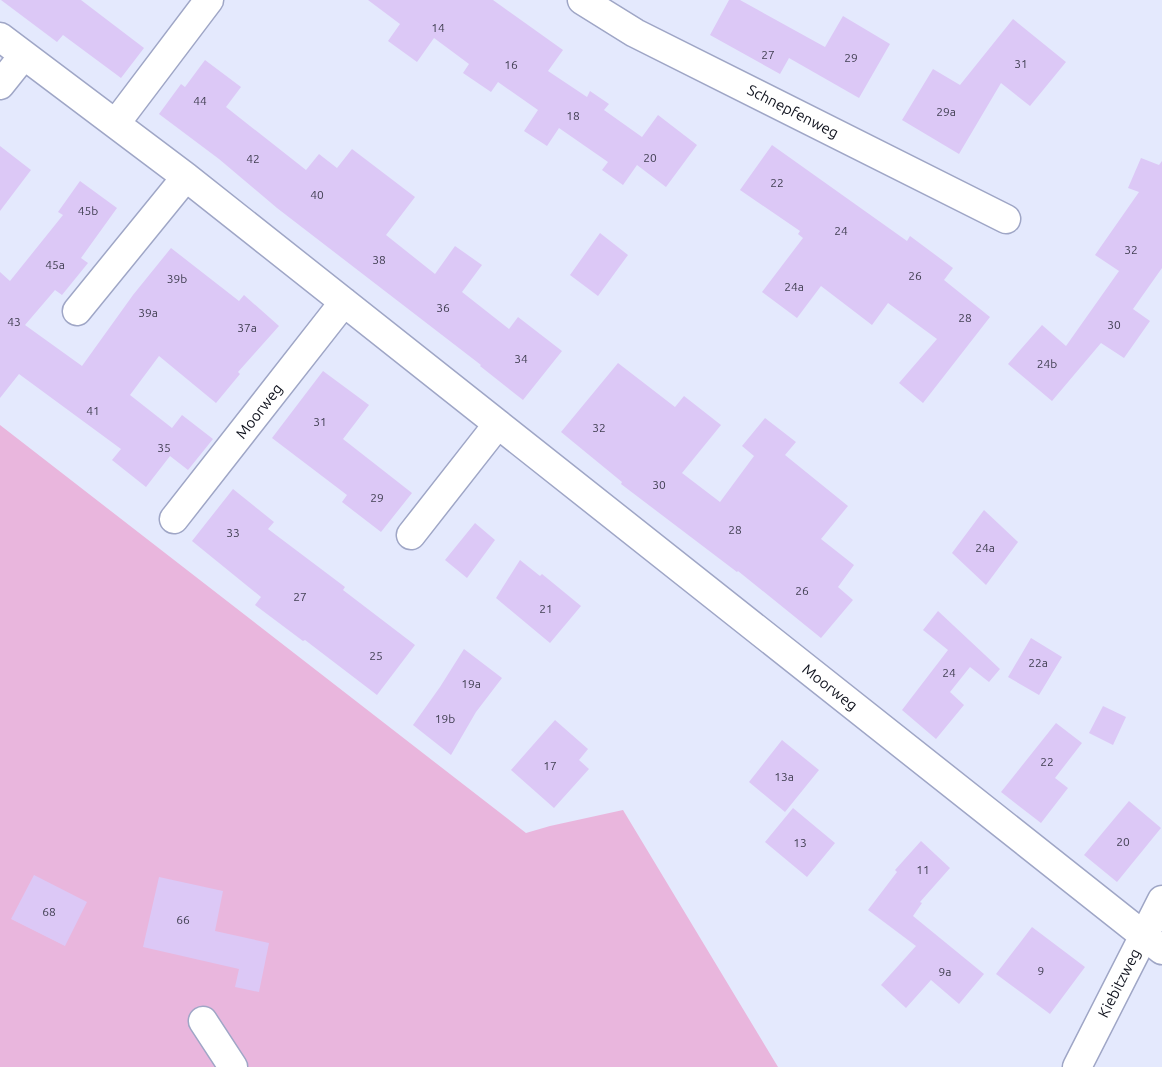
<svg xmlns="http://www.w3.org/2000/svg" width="1162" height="1067" viewBox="0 0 1162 1067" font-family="Ubuntu,sans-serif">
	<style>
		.green { fill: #e9b6dd }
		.building { fill: #dcc8f6 }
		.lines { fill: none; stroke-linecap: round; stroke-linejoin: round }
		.street-casing { stroke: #9fa6c6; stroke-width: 31 }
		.street { stroke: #fff; stroke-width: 28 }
		.labels { text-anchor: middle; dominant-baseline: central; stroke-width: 6; stroke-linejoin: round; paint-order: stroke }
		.number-label { font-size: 12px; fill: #424053 }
		.street-label { font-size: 15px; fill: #0f121d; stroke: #fff }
	</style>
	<rect width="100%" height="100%" fill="#e4e9fd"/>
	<path class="green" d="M0 425 526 833 550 826 623 810 778 1067H0Z"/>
	<path class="building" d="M1 0H81L144 48 121 78 63 35 57 42Z
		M368 0H493L563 50 548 71 587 97 590 91 609 104 604 110 642 137 658 115 697 145 666 187 637 165 623 185 602 170 608 162 559 128 547 146 524 131 538 110 498 82 491 92 463 73 469 64 434 38 417 62 388 41 400 24Z
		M729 0H740L825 47 843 16 890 44 859 98 789 58 780 74 710 35Z
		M1013 19 1066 62 1030 106 1001 83 959 154 902 120 933 69 960 85Z
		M205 60 241 87 226 107 306 170 319 154 337 168 352 149 415 197 386 235 435 274 455 246 482 265 462 292 509 329 518 317 562 351 523 400 480 366 481 365 277 208 219 159 159 114 181 84 185 87Z
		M772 145 907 241 910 236 953 268 944 280 990 317 923 403 899 383 937 339 888 303 872 325 821 286 797 318 762 292 803 238 798 234 800 231 740 190Z
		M0 146 31 170 0 211Z
		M1141 158 1159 165 1162 161V268L1133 309 1150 321 1124 358 1101 343 1052 401 1008 364 1042 325 1066 346 1119 271 1095 255 1139 192 1128 188Z
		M80 181 117 208 81 258 88 263 62 295 55 290 25 325 82 366 133 295 171 248 239 301 244 295 279 326 238 372 240 374 216 403 159 356 130 395 172 428 182 415 213 439 188 470 170 456 146 487 112 460 121 449 19 374 0 398V272L10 281 63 215 58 212Z
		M600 233 628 255 598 296 570 275Z
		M618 363 675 407 684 396 721 425 682 473 720 502 754 456 742 446 765 418 796 442 785 455 848 506 821 539 854 565 838 587 853 600 821 638 738 571 737 572 621 484 622 482 561 432Z
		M323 371 369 405 343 439 412 493 381 532 342 502 347 495 272 438Z
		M233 489 274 522 268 529 345 587 343 590 415 645 377 695 305 640 303 641 255 605 261 597 192 541Z
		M984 510 1018 542 986 585 952 553Z
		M475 523 495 540 467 578 445 560Z
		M520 560 540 576 542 574 581 606 550 643 496 598Z
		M938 611 1000 669 989 682 970 667 950 692 964 705 936 739 902 710 948 650 923 630Z
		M1031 638 1062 657 1039 695 1008 677Z
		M464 649 502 678 476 712 451 755 413 725 440 687Z
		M1103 706 1126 717 1113 745 1089 733Z
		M555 720 588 749 579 760 589 769 554 808 511 770Z
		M1056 723 1082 743 1055 778 1068 788 1041 823 1001 792Z
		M782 740 819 770 785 812 749 782Z
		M1129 801 1161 828 1117 882 1084 855Z
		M793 808 835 843 807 877 765 842Z
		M921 841 950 868 920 902 922 903 913 916 984 974 959 1004 931 980 906 1008 881 985 916 946 868 910 897 872 895 870Z
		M34 875 87 902 65 946 11 919Z
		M159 877 223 891 215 931 269 943 259 992 235 987 239 969 143 947Z
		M1032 927 1085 967 1050 1014 996 974Z"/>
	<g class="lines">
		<g class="street-casing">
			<path id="street" d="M582 0 635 33 1006 219
				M0 37 186 177 1162 950
				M0 85 24 55
				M116 123 209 0
				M77 311 186 177
				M174 519 344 302
				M411 535 498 424
				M203 1021 233 1067
				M1077 1067 1162 900"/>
		</g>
		<use href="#street" class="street"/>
	</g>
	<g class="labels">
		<g class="number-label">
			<text x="438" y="27">14</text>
			<text x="768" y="54">27</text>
			<text x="851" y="57">29</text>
			<text x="1021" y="63">31</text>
			<text x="511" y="64">16</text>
			<text x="200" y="100">44</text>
			<text x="946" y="111">29a</text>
			<text x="573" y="115">18</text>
			<text x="650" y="157">20</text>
			<text x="253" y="158">42</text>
			<text x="777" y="182">22</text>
			<text x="317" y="194">40</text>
			<text x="88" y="210">45b</text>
			<text x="841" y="230">24</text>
			<text x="1131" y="249">32</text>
			<text x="379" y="259">38</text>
			<text x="55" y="264">45a</text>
			<text x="915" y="275">26</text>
			<text x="177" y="278">39b</text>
			<text x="794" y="286">24a</text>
			<text x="443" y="307">36</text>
			<text x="148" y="312">39a</text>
			<text x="965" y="317">28</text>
			<text x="14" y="321">43</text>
			<text x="1114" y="324">30</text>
			<text x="247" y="327">37a</text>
			<text x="521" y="358">34</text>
			<text x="1047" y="363">24b</text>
			<text x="93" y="410">41</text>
			<text x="320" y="421">31</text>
			<text x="599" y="427">32</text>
			<text x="164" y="447">35</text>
			<text x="659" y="484">30</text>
			<text x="377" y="497">29</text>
			<text x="735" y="529">28</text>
			<text x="233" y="532">33</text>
			<text x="985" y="547">24a</text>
			<text x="802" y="590">26</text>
			<text x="300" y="596">27</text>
			<text x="546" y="608">21</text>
			<text x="376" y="655">25</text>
			<text x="1038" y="662">22a</text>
			<text x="949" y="672">24</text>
			<text x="471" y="683">19a</text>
			<text x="445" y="718">19b</text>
			<text x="1047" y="761">22</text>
			<text x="550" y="765">17</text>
			<text x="784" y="776">13a</text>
			<text x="1123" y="841">20</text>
			<text x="800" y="842">13</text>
			<text x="923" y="869">11</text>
			<text x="49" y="911">68</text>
			<text x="183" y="919">66</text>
			<text x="1041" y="970">9</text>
			<text x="945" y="971">9a</text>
		</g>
		<g class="street-label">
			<text transform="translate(793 111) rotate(27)">Schnepfenweg</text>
			<text transform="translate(259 411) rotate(-52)">Moorweg</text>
			<text transform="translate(830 687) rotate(38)">Moorweg</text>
			<text transform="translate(1119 983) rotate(-63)">Kiebitzweg</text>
		</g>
	</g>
</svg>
